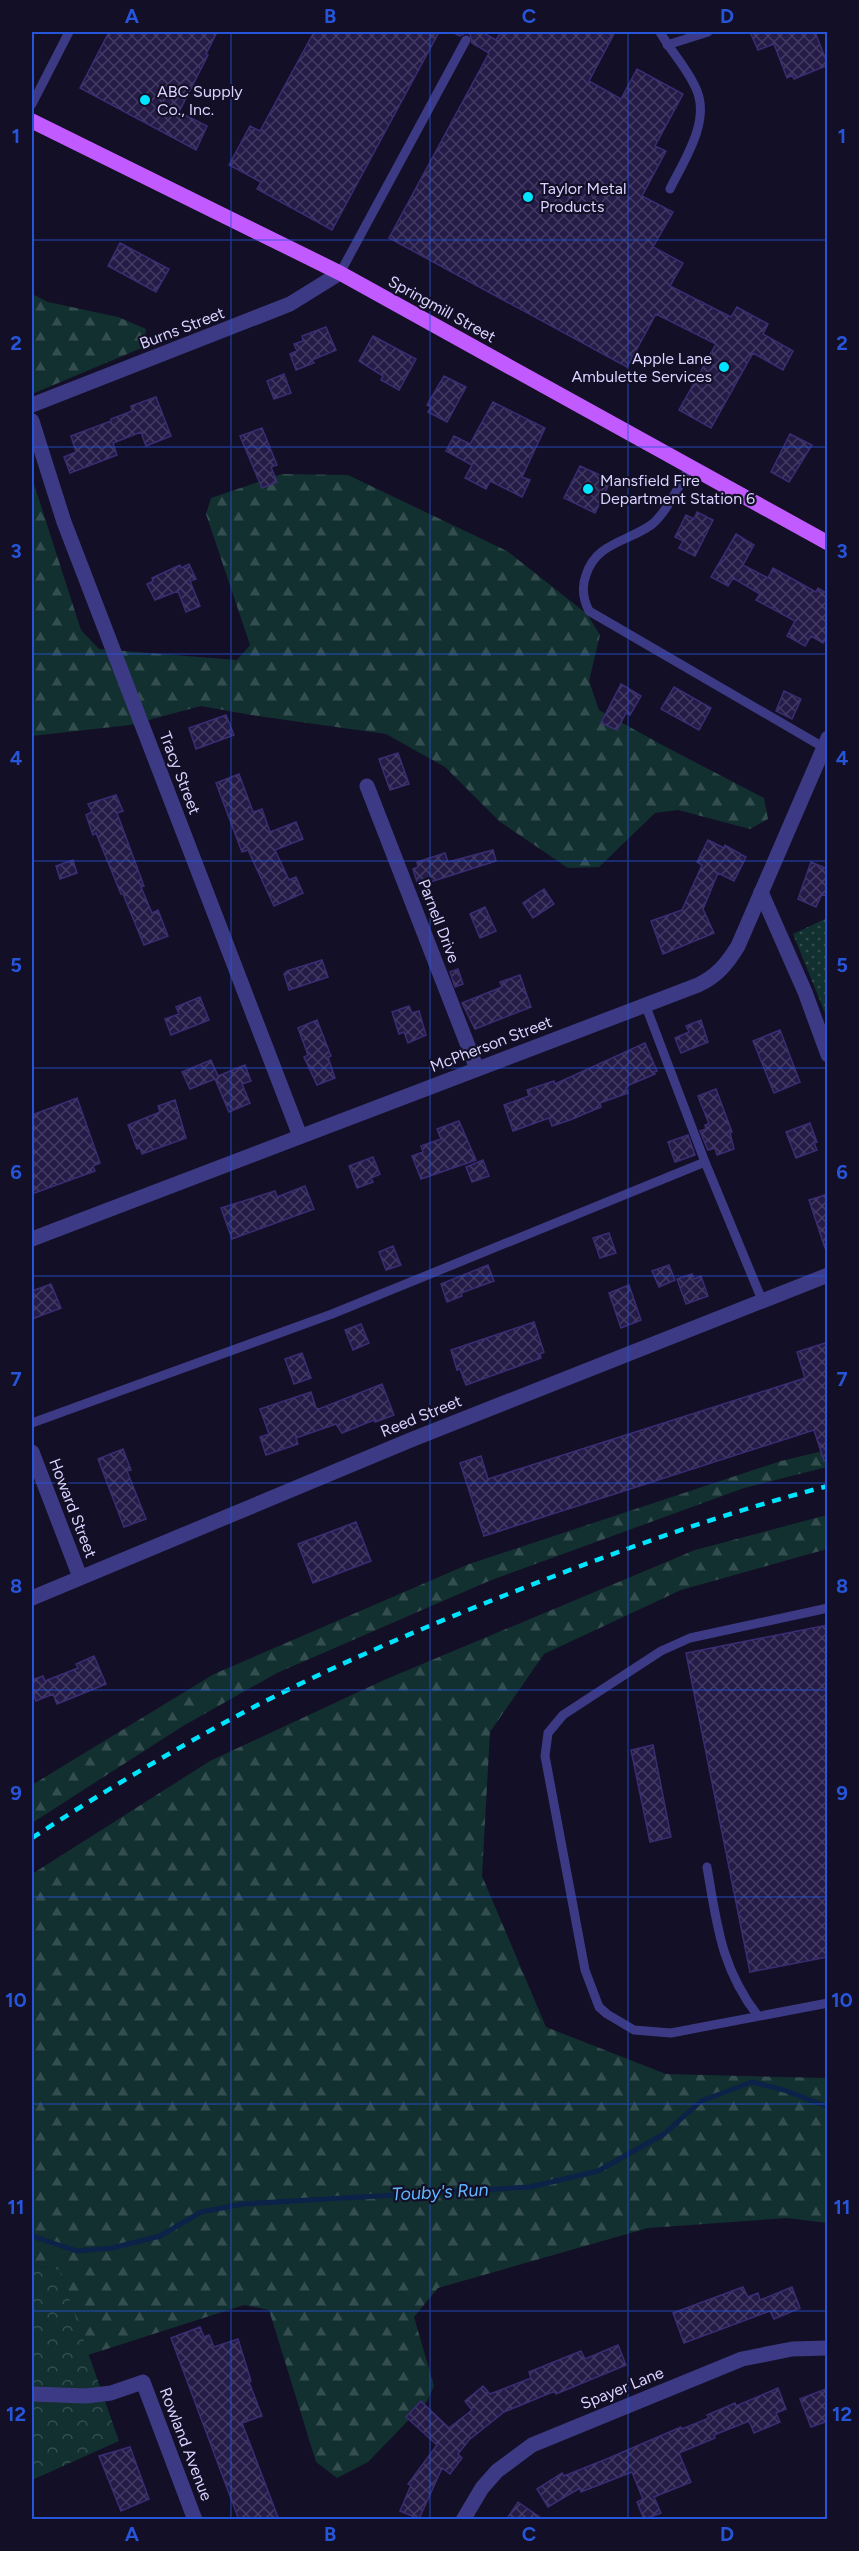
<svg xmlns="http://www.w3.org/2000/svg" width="859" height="2551" viewBox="0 0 859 2551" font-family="Figtree,sans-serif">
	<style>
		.grass { fill: url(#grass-dots) }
		.forest { fill: url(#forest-firs) }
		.park { fill: url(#park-crowns) }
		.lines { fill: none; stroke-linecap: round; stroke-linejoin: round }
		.stream { stroke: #0c2248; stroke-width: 5 }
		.building { fill: url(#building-cross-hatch); stroke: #3b2d73; stroke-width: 1.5 }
		.service { stroke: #3d3a85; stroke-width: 9 }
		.minor { stroke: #3d3a85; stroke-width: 15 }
		.tertiary { stroke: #3d3a85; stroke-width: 15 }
		.primary { stroke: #c25bff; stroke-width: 15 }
		.rail { stroke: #00e5ff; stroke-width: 4.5; stroke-dasharray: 9 8; stroke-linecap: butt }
		.grid { fill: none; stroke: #2655da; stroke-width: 1.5; stroke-opacity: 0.55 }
		.poi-dot { fill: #00e5ff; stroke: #130f26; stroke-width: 2 }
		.labels { text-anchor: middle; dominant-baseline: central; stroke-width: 4.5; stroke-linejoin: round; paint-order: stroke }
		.poi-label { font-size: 16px; fill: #d9d4ff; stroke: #130f26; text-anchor: start }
		.street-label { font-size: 16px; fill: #d9d4ff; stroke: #130f26 }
		.water-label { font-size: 18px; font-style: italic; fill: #62b6ff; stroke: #130f26 }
		.neatline { fill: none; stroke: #2655da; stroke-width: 2 }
		.grid-label { font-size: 20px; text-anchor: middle; font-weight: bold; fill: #2655da }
	</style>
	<defs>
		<pattern id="grass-dots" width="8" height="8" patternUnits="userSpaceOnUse" patternTransform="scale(1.5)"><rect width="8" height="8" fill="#12302f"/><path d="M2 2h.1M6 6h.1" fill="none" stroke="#344d4e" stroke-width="1.8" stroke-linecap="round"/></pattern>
		<pattern id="forest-firs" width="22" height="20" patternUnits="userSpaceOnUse" patternTransform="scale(1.5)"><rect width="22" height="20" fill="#12302f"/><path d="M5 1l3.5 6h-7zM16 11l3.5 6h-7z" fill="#344d4e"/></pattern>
		<pattern id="park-crowns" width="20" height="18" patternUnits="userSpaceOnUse" patternTransform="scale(1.5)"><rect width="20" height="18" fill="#12302f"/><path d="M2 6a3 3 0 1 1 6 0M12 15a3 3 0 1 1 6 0" fill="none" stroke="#344d4e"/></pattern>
		<pattern id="building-cross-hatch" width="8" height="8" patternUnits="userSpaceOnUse" patternTransform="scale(1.5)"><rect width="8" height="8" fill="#241b47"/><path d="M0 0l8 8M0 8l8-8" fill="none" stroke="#433b63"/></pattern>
	</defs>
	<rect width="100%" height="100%" fill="#130f26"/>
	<path class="grass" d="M827 918V1018L793 934Z"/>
	<path class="forest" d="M32 294 48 302 118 317 146 329 144 347 32 394Z
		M282 474 348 475 507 551 587 614 600 635 589 681 599 710 664 746 764 798 768 819 750 829 678 810 655 813 599 867 568 868 499 821 445 767 386 734 251 715 201 706 130 725 32 736V478L81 630 99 649 237 660 250 645 206 514 211 498Z
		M827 1450V1467L744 1488 489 1581 277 1673 183 1726 32 1823V1785L214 1674 469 1564 781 1461Z
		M827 1515V1549L681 1590 544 1654 490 1732 482 1876 546 2027 666 2074 827 2078V2223L787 2218 648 2228 438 2288 414 2317 434 2386 427 2401 368 2462 337 2478 316 2462 269 2310 244 2305 88 2355 59 2270 32 2265V1874L210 1761 384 1680 695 1550Z"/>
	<path class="park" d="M32 2265 59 2270 119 2441 32 2480Z"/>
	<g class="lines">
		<path class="stream" d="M32 2236 77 2251 112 2248 160 2236 201 2212 243 2204 530 2187 598 2171 664 2134 701 2101 752 2082 784 2090 828 2107"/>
	</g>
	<path class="building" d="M109 32H217L206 54 208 55 179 112 207 126 196 150 80 88Z
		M314 32H439L332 230 257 189 261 182 229 165 250 126 260 131Z
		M452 32H482L496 40 501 32H615L589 81 621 99 637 69 683 94 655 146 666 151 642 196 673 212 653 247 683 263 670 286 731 317 737 307 768 324 763 334 793 351 783 370 753 353 711 428 679 410 716 344 656 314 627 367 389 238 489 53 472 43 470 34 465 33 460 36Z
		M750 32H815L828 65 794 79 792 75 787 78 774 44 758 50Z
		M120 243 169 269 156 292 108 266Z
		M326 327 336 350 312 360 314 363 296 370 290 354 297 351 294 344 303 341 302 336Z
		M373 336 416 359 399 390 381 380 383 376 359 361Z
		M284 374 291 393 274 399 267 381Z
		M444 376 466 387 447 422 428 412 431 407 427 405Z
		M156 397 171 436 146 446 141 432 113 443 117 455 70 473 64 457 76 452 71 436 111 421V419L132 411 131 406Z
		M493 402 545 428 522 477 530 480 522 497 490 481 486 489 465 478 472 465 446 451 454 436 470 444Z
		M262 428 277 465 271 467 277 482 262 488 240 436Z
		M790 434 812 445 789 482 771 472Z
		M580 466 611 480 595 513 564 498Z
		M697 512 713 520 695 556 679 548 683 541 675 537 686 515 694 519Z
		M736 534 754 545 743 565 768 578 773 568 816 592 818 588 828 594V635L823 643 811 636 805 646 787 636 795 621 756 600 760 594 733 578 728 586 711 577Z
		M189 564 196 579 190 581 200 606 186 612 178 591 155 600 147 584 153 581 152 578 180 565 181 568Z
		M621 684 641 696 630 715 626 713 617 730 601 723Z
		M674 687 711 708 699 730 661 709Z
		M784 691 801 699 792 719 776 711Z
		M226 715 234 735 196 749 189 728Z
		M398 753 409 784 390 790 379 759Z
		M239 774 253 812 262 809 270 832 296 822 303 839 275 850 289 880 296 877 303 893 274 906 248 850 242 852 216 783Z
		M116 795 123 811 117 813 144 886 141 887 152 913 158 910 168 936 144 945 123 894H121L96 833 93 835 86 815 92 812 88 804Z
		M708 840 724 848 725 845 746 857 734 881 718 873 703 909 714 933 663 954 651 921 682 910 702 865 697 862Z
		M493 850 496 861 424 884 422 880 417 882 413 869 418 867 417 862 445 853 448 862Z
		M73 860 77 873 60 879 56 866Z
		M811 862 828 869V897L822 894 816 907 798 899Z
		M544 889 554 904 533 918 523 903Z
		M485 907 496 931 480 938 470 914Z
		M322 960 328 977 289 990 284 974 287 971Z
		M458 969 463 984 455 987 450 972Z
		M520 975 531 1007 475 1029 462 1003 502 987 500 982Z
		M200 997 209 1020 171 1035 165 1019 179 1014 176 1007Z
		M409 1006 412 1013 419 1011 426 1035 408 1043 404 1032 399 1034 392 1012Z
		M317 1020 331 1056 328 1057 335 1078 317 1085 304 1057 308 1055 298 1028Z
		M701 1020 708 1042 681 1053 675 1038 689 1032 686 1026Z
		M780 1030 800 1082 774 1093 753 1041Z
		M645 1043 657 1071 654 1072 655 1074 629 1085 626 1088 628 1093 600 1103 601 1107 570 1120 552 1126 549 1118 513 1131 504 1105 529 1096 527 1090 554 1081 555 1084Z
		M211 1060 218 1076 245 1065 251 1081 242 1084 250 1103 229 1112 215 1079 190 1089 182 1072Z
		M716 1089 732 1132H730L731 1137 734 1149 717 1155 715 1148 708 1150 700 1131 706 1129 705 1125 709 1124 698 1096Z
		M77 1098 100 1163 93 1166 95 1171 32 1194V1115Z
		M175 1100 186 1138 142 1154 140 1148 137 1149 128 1125 160 1112 158 1106Z
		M459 1121 476 1160 421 1179 412 1156 423 1152 421 1146 441 1139 437 1129Z
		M810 1123 817 1142 814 1143 817 1150 796 1158 786 1132Z
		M688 1135 695 1155 675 1162 668 1142Z
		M373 1157 380 1174 371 1178 373 1182 357 1188 349 1166Z
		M483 1160 489 1176 472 1182 466 1167Z
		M305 1186 314 1209 232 1239 221 1208 275 1191 277 1197Z
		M828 1194V1248H825L809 1200Z
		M609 1233 616 1253 600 1258 593 1238Z
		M393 1246 401 1265 386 1270 379 1252Z
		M488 1265 494 1281 461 1293 462 1296 447 1302 441 1284Z
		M669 1265 675 1280 659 1287 652 1271Z
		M692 1274 694 1279 701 1276 708 1296 686 1304 677 1279Z
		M51 1284 61 1308 32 1319V1291Z
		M629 1285 641 1320 621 1328 609 1293Z
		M534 1322 544 1352 540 1354 541 1358 466 1385 460 1369 457 1370 451 1350Z
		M361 1324 369 1343 353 1350 345 1330Z
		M828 1342V1461H824L814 1430 484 1536 460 1463 481 1456 488 1479 805 1378 797 1352Z
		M302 1353 311 1378 294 1384 285 1359Z
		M382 1384 394 1415 375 1422 374 1420 342 1433 336 1424 296 1438 298 1444 266 1455 260 1437 269 1434 260 1409 311 1392 316 1408 319 1409Z
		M123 1449 131 1470 127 1471 146 1519 124 1527 98 1459Z
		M356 1522 371 1561 313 1583 298 1544Z
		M828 1625V1957L750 1972 686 1653Z
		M94 1656 106 1684 57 1704 53 1694 36 1701 32 1690V1680L43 1676 45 1681 78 1668 76 1664Z
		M653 1745 671 1837 650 1842 631 1750Z
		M743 2287 748 2297 758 2293 760 2300 792 2287 800 2308 774 2319 770 2311 684 2343 673 2313Z
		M200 2327 204 2337 209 2335 214 2347 238 2339 251 2381 249 2382 262 2416 242 2423 279 2520H239L171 2338Z
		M618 2345 626 2365 556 2394 555 2391 504 2412 469 2440 458 2454 462 2458 450 2474 442 2468 419 2519 400 2511 411 2485 408 2484 437 2445 406 2417 421 2401 449 2428 472 2410 465 2401 483 2386 490 2394 531 2378 529 2372 581 2351 585 2359Z
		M778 2388 786 2409 776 2413 780 2422 754 2433 749 2421 714 2435 715 2438 679 2453 691 2482 654 2497 661 2513 644 2519 637 2502 643 2499 632 2472 581 2492 580 2488 548 2507 537 2489 562 2473 564 2476 609 2458 681 2427 682 2429 709 2418 707 2415 735 2403 736 2406Z
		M828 2388V2421L811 2427 800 2399Z
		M130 2447 149 2499 121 2511 99 2456Z
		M518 2502 544 2520H506Z"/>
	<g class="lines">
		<path class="service" d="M660 32C671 52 689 70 697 91 710 123 683 162 670 189
			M667 45 708 32
			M32 104 69 32
			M340 273 466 40
			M690 467C680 483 666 514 651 525 627 542 596 543 586 575 581 588 583 599 589 611L823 747
			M645 1004 705 1162 762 1300
			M32 1423 332 1314 705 1162
			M828 1608 690 1638 661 1651 563 1715 548 1733 545 1756 585 1970 599 2007 607 2014 634 2030 671 2033 828 2003
			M707 1867C717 1925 721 1968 758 2016"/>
		<path class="minor" d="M32 405 290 304 340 273
			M32 421 64 522 300 1136
			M367 786 477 1069
			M761 892 805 992 828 1055
			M32 1452 80 1577
			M32 1598 413 1439 828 1275
			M32 2394 86 2396 111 2393 143 2382 195 2520
			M463 2520 482 2488 497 2471 532 2445 742 2359 792 2349 828 2348"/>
		<path class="tertiary" d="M32 1239 698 985C717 976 727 964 738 946L828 738"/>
		<path class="primary" d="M32 121 340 273 828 543"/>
		<path class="rail" d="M32 1838C101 1793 173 1750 246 1711 342 1661 443 1619 544 1580 637 1544 731 1511 828 1486"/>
	</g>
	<path class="grid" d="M231 32V2520M430 32V2520M628 32V2520M32 240H828M32 447H828M32 654H828M32 861H828M32 1068H828M32 1276H828M32 1483H828M32 1690H828M32 1897H828M32 2104H828M32 2311H828"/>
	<g class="poi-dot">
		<circle cx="145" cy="100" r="6"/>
		<circle cx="528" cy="197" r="6"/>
		<circle cx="724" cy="367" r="6"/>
		<circle cx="588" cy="489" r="6"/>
	</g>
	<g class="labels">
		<g class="poi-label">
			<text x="157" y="91">ABC Supply<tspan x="157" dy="18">Co., Inc.</tspan></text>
			<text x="540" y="188">Taylor Metal<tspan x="540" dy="18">Products</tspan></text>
			<text x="712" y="358" text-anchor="end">Apple Lane<tspan x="712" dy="18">Ambulette Services</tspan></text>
			<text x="600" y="480">Mansfield Fire<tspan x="600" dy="18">Department Station 6</tspan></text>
		</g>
		<g class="street-label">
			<text transform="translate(442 309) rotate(29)">Springmill Street</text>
			<text transform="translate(182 328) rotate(-21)">Burns Street</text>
			<text transform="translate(180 773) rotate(69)">Tracy Street</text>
			<text transform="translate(439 921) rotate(69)">Parnell Drive</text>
			<text transform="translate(491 1044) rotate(-21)">McPherson Street</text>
			<text transform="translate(421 1416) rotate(-22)">Reed Street</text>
			<text transform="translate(73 1508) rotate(69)">Howard Street</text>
			<text transform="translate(622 2388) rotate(-22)">Spayer Lane</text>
			<text transform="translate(186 2444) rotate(69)">Rowland Avenue</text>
		</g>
		<g class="water-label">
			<text transform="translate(440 2192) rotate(-3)">Touby's Run</text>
		</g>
	</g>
	<rect width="859" height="2551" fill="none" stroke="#130f26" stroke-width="66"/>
	<rect x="33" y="33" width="793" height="2485" class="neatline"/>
	<g class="grid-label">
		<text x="132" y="23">A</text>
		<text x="330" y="23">B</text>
		<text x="529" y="23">C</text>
		<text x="727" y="23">D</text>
		<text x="16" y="143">1</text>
		<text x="842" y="143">1</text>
		<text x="16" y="350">2</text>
		<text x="842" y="350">2</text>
		<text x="16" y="558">3</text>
		<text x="842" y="558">3</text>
		<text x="16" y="765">4</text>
		<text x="842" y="765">4</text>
		<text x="16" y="972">5</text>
		<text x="842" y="972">5</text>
		<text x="16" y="1179">6</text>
		<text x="842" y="1179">6</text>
		<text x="16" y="1386">7</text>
		<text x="842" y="1386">7</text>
		<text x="16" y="1593">8</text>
		<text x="842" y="1593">8</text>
		<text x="16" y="1800">9</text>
		<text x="842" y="1800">9</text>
		<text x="16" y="2007">10</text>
		<text x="842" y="2007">10</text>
		<text x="16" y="2214">11</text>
		<text x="842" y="2214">11</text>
		<text x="16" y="2421">12</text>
		<text x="842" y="2421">12</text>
		<text x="132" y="2541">A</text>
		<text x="330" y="2541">B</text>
		<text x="529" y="2541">C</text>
		<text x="727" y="2541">D</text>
	</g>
</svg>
